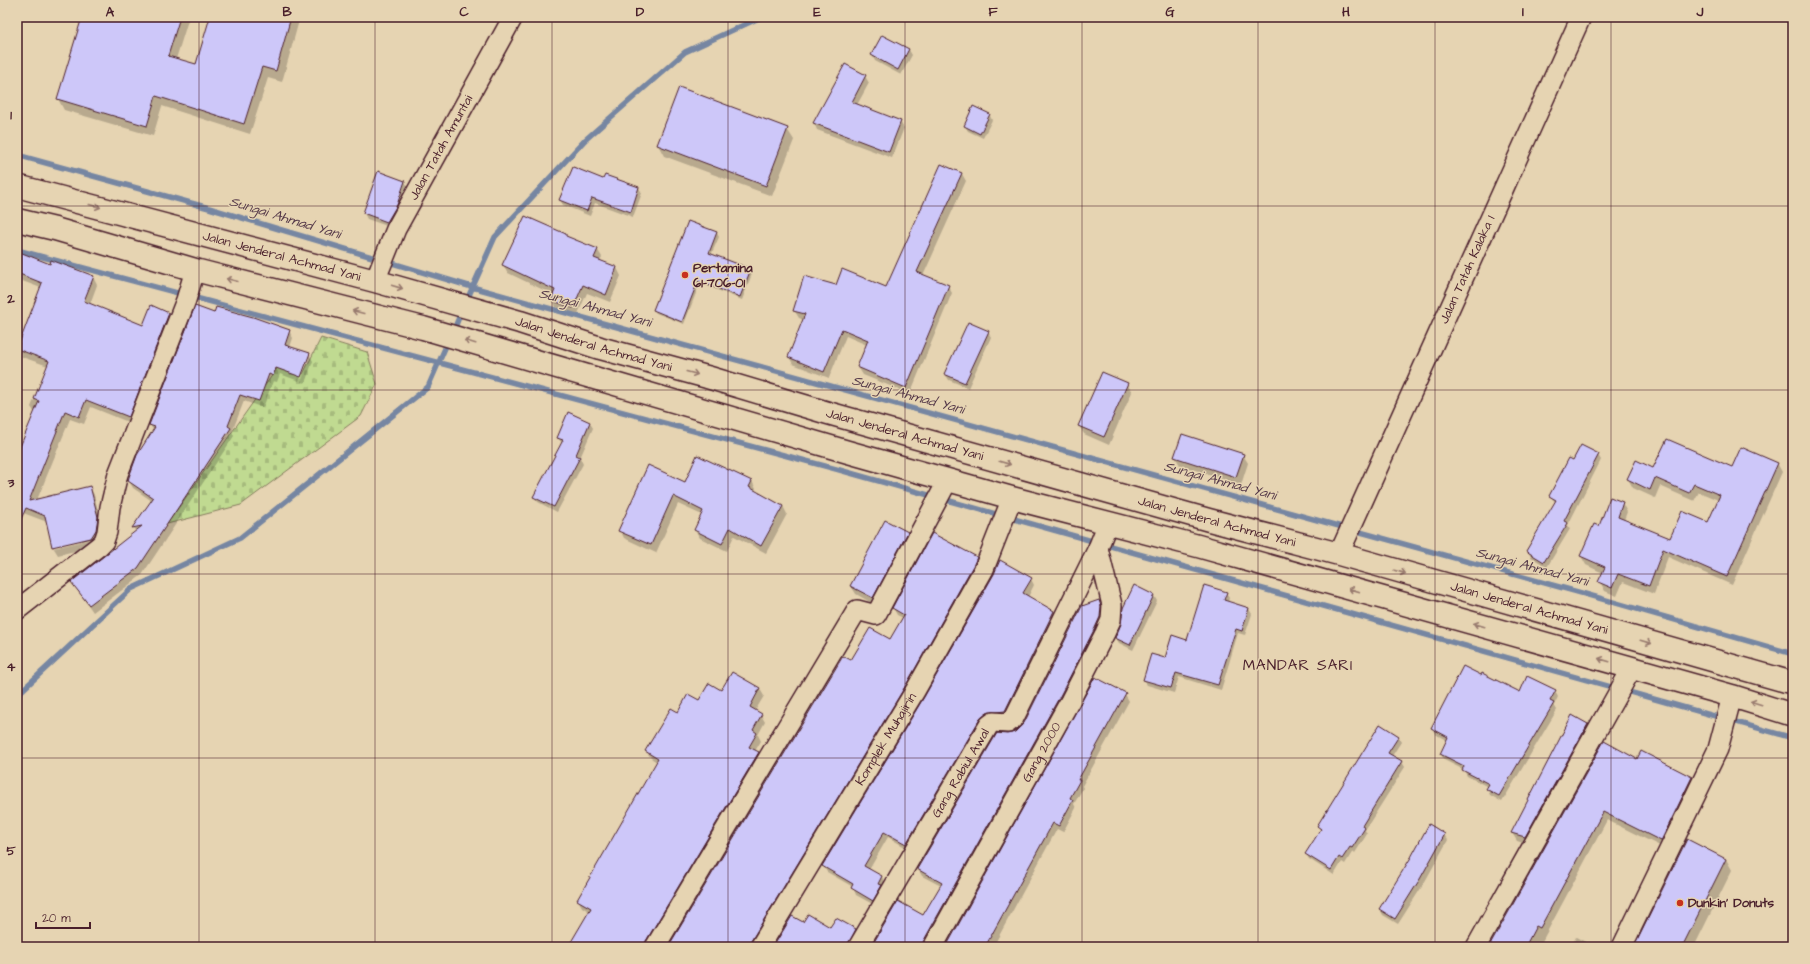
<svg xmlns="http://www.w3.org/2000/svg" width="1810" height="964" viewBox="0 0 1810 964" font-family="'Architects Daughter',sans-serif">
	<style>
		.cemetery { fill: url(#cemetery-stones); stroke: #857c5e }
		.shadow { fill: #0003; fill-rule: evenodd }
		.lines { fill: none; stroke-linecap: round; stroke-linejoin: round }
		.stream { stroke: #7686a2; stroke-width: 5.5 }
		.building { fill: #cdc7f9; stroke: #4a1f2b }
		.street-casing { stroke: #4a1f2b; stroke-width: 22 }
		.highway-casing { stroke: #4a1f2b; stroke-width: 25 }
		.street { stroke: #e6d4b2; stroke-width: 19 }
		.highway { stroke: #e6d4b2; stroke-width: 22 }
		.oneway { stroke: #987a6e }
		.grid { fill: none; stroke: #4a1f2b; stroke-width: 1; stroke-opacity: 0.55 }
		.poi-dot { fill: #c8321e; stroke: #e6d4b2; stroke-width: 1.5 }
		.labels { text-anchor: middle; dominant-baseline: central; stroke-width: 3; stroke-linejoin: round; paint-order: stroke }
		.street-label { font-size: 13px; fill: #4a1f2b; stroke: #e6d4b2 }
		.poi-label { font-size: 13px; font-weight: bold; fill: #4a1f2b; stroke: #e6d4b2; text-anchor: start }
		.water-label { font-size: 14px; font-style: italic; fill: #553949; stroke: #e6d4b2 }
		.quarter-label { font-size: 15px; letter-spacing: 1px; fill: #4a1f2b; stroke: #e6d4b2 }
		.neatline { fill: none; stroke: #4a1f2b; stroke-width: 1.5 }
		.grid-label { font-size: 13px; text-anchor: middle; font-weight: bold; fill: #4a1f2b }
	</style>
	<defs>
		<pattern id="cemetery-stones" width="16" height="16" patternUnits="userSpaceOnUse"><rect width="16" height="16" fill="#c0da91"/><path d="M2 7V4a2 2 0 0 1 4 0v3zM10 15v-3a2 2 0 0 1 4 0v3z" fill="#a6bb7d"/></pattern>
	</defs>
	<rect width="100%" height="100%" fill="#e6d4b2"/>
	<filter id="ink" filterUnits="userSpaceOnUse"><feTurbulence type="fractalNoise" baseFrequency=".025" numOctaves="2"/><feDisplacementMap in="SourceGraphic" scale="8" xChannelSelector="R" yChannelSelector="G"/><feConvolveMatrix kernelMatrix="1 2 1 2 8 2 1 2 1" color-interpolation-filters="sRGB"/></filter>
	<g filter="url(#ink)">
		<path class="cemetery" d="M321 338 367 352 377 384 361 416 241 505 167 524 278 367 303 374Z"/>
		<path class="shadow" d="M83 17H189L176 59 197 65 211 17H300L282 82 268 78 250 134 162 106 153 136 64 110 58 99Z
			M882 36 909 50 912 55 901 75 875 61 872 55Z
			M845 65 865 76 869 83 857 105 900 122 904 128 892 158 817 130 814 123Z
			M989 114 992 120 983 138 968 131 965 126Z
			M787 129 794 140 772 196 664 156 658 145Z
			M941 165 962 174 966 181 923 276 948 286 952 293 910 394 863 375 858 367 867 345 846 336 829 378 793 364 789 357 804 320 799 318 794 310 836 287 886 288Z
			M405 181 408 187 399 211 390 227 367 219 364 213Z
			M604 181 639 188 642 193 633 217 595 203 590 216 563 205 560 200Z
			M688 222 717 233 719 237 711 255 751 270 752 274 742 300 700 283 684 324 656 313 654 310Z
			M566 237 597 249 602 257 600 261 617 268 621 276 610 302 587 293 577 316 556 307 552 299 554 295 508 273 503 265Z
			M17 252 50 265 93 277 97 285 90 304 143 326 169 313 173 321 133 424 91 407 84 424 70 419 37 500 90 487 94 495 102 526 96 546 58 555 53 547 47 522 18 511 17 514V446L21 447 35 413 31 407 48 366 22 357 18 349 41 288 17 279ZM96 536V538L54 548V546Z
			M215 314 289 331 293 338 290 347 309 354 313 361 305 383 301 382 309 358H307L299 381 280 374 277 382 273 381 263 408 244 401 232 432 234 436 142 575 93 612 72 582 136 532 134 529 152 501 133 488 129 481 154 431 150 425Z
			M988 332 991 337 968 388 949 380 945 374Z
			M1127 384 1132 392 1109 445 1084 434 1079 426Z
			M590 423 593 428 580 458 583 464 557 512 538 502 534 497 562 443 558 438Z
			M1243 455 1248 463 1241 485 1180 465 1175 457Z
			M1598 455 1601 460 1568 525 1570 529 1547 567 1531 557 1528 551 1556 503 1550 496 1574 461Z
			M1777 463 1782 472 1732 585 1668 557 1654 594 1623 582 1617 596 1605 591 1600 582 1603 573 1586 565 1581 556 1600 527 1622 503 1627 512 1624 520 1671 539 1708 523 1718 500 1699 492 1694 501 1660 486 1655 498 1633 488 1628 479 1654 470 1733 468Z
			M752 481 756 489 755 491 783 506 787 514 766 553 734 536 727 551 700 538 695 530 702 515 678 504 656 553 624 538 620 530 685 483Z
			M907 533 912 541 877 606 856 594 851 586Z
			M976 558 980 565 755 947H669L851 662 890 640 903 618 897 615 893 608Z
			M1031 579 1034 585 1028 597 1054 612 1057 618 1009 717 990 719 910 850 888 837 869 870 882 877 885 883 876 906 856 895 853 887 827 872 823 866Z
			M1134 586 1154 596 1157 601 1133 650 1119 643 1116 638 1122 625Z
			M1226 593 1229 598 1228 602 1249 609 1252 614 1245 635 1238 633 1221 690 1179 677 1174 693 1147 685 1144 680 1188 641Z
			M1099 601 1103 608 1104 625 928 947H872L924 917 941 886 922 876 918 869 1007 735 1015 733 1025 724Z
			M732 673 760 689 764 696 755 711 761 715 765 722 758 735 761 741 755 751 758 753 762 760 650 947H569L590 912 582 907 578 900 658 763 651 758 646 751 678 713 721 692Z
			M1555 691 1558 697 1554 705 1557 710 1502 802 1490 795 1487 789 1488 787 1467 776 1464 770 1444 760 1441 754 1448 741 1435 734 1432 728 1520 693Z
			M1125 694 1129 701 1082 786 1083 788 1074 804 1076 808 1063 832 1057 829 993 947H947Z
			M1587 725 1592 733 1529 845 1517 841 1512 833Z
			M1398 737 1401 742 1392 756 1402 762 1405 767 1365 830 1367 834 1355 853 1353 851 1345 864 1342 862 1334 875 1309 859 1306 854 1321 831 1318 826Z
			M1637 760 1691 778 1696 786 1666 849 1607 820 1539 947H1490Z
			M1444 835 1448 840 1423 885 1398 924 1383 915 1380 909Z
			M1726 859 1732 870 1694 947H1635Z
			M1793 883V891L1791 888Z
			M792 917 804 923 831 929 855 930 859 937 854 947H773Z
			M1576 937 1595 947H1571Z"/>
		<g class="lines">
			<path class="stream" d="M17 155 209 208 472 287 1585 594 1793 654
				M17 250 836 469 1793 738
				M466 302 495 237 585 140 685 52 761 17
				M453 332 462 310
				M17 695 131 589 240 538 428 387 449 339"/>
		</g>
		<path class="building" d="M82 17H180L168 56 196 64 210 17H291L276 71 262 67 244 124 156 96 147 126 57 99Z
			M882 35 909 49 898 70 871 55Z
			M845 64 866 75 852 102 901 121 889 152 813 123Z
			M679 87 788 128 766 186 657 145Z
			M973 106 990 114 980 134 964 126Z
			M941 164 962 173 917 272 949 285 906 388 857 367 868 340 842 329 824 372 788 357 805 314 793 311 804 276 836 285 842 269 886 287Z
			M573 167 603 179 605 175 639 187 631 212 592 198 587 211 559 200Z
			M378 171 405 181 397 205 387 222 363 213Z
			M525 216 566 234V236L598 249 594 258 617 267 606 295 583 285 573 308 551 300 555 290 502 265Z
			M688 221 717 232 709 253 751 269 740 297 698 281 682 322 653 310Z
			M17 251 50 264 51 260 94 276 84 301 143 325 151 305 169 313 129 417 86 400 79 417 65 411 29 501 90 486 98 517 96 530 91 538 52 547 45 516 26 508 17 528V454L39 401 34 399 49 361 17 349 42 283 17 273Z
			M195 306 214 313 216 307 253 317 290 330 285 345 310 353 301 377 276 368 273 376 269 374 259 401 240 395 228 426 231 428 138 568 89 605 71 582 142 526 132 528 153 498 128 481 129 477 137 455 155 427 149 425Z
			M968 322 989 331 965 383 944 374Z
			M1102 372 1128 383 1104 437 1078 426Z
			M568 412 590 422 576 455 580 457 554 507 533 497 563 440 557 438Z
			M1182 434 1244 454 1236 477 1174 457Z
			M1667 439 1732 467 1741 447 1778 463 1727 577 1663 549 1649 586 1618 574 1612 588 1598 582 1605 567 1580 556 1594 524 1599 526 1610 497 1623 502 1618 517 1670 538 1682 511 1708 522 1720 495 1694 484 1689 493 1655 478 1650 490 1627 479 1636 460 1653 468Z
			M1581 445 1599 454 1564 521 1568 523 1544 562 1526 551 1556 500 1549 496 1569 458 1573 460Z
			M697 455 752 481 749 487 783 506 761 546 730 528 722 544 694 530 703 511 673 496 651 545 618 531 648 465 685 482Z
			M885 520 908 532 873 598 850 586Z
			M932 533 977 557 974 564 906 685 751 941 749 947H668L843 656 851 660 870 628 890 639 904 615 892 608Z
			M1000 560 1032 578 1023 593 1054 611 1005 711 987 713 980 719 906 844 884 832 864 866 882 876 878 884 882 885 873 901 851 888 853 884 822 866 924 697 994 574Z
			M1134 585 1154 595 1130 645 1115 638 1121 624 1123 608Z
			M1204 585 1227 592 1224 600 1249 608 1242 631 1236 629 1218 685 1176 673 1171 688 1143 680 1151 654 1165 658 1172 635 1187 640Z
			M1099 600 1101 606 1100 617 1095 628 1060 696 923 942 922 947H871L898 901 923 915 942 883 917 869 997 733 1007 734 1015 732 1024 723 1082 606Z
			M1463 666 1481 675 1482 673 1520 692 1527 676 1556 690 1550 701 1554 703 1499 796 1486 789 1489 784 1462 770 1464 766 1440 754 1448 737 1431 728Z
			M732 672 760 688 750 707 762 714 753 730 757 733 749 747 759 752 646 941 644 947H568L591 908 577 900 658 759 645 751 671 708 678 712 688 694 699 700 709 683 721 690Z
			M1095 677 1126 693 1078 780H1080L1070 798 1073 800 1059 826 1053 823 985 947H946Z
			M1572 715 1588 724 1525 837 1511 833Z
			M1380 724 1399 736 1388 753 1402 761 1362 826 1365 828 1352 848 1350 847 1342 859 1339 857 1331 870 1305 854 1321 829 1317 826Z
			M1604 741 1637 759 1641 751 1692 777 1661 841 1603 812 1540 928 1536 926 1525 947H1489Z
			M1429 824 1445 834 1420 879 1395 919 1379 909 1410 859Z
			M1687 839 1726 859 1682 947H1634Z
			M808 914 830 927 836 918 856 929 847 947H773L792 916 803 922Z"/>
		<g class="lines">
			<g class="street-casing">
				<g id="street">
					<path id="s1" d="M375 281 396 229 513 17"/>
					<path id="s2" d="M1339 554 1581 17"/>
					<path d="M17 610 99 546 104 541 107 532 110 507 118 474 186 300 195 270"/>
					<path d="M655 947 857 610 876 615 948 480"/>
					<path id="s3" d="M760 947 915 691 984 569 1012 498"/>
					<path id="s4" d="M858 947 989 725 993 722 1008 723 1014 718 1098 548 1108 523"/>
					<path id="s5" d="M933 947 1070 701 1105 633 1111 620 1112 605 1098 548"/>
					<path d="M1476 947 1632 668"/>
					<path d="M1622 947 1718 749 1732 696"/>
				</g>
			</g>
			<g class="highway-casing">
				<g id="highway">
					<path id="s6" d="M17 186 375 281 520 322 600 348 707 377 828 413 1209 520 1339 554 1793 683"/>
					<path d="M17 220 55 229 199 271 423 328 848 452 1012 498 1198 546 1732 696 1793 715"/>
				</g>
			</g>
			<use href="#street" class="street"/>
			<use href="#highway" class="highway"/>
		</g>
		<defs><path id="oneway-shaft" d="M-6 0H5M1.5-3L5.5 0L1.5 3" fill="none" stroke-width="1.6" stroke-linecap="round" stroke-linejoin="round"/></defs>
		<g class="oneway">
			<use href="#oneway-shaft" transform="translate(95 206) rotate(15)"/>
			<use href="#oneway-shaft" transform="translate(232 280) rotate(-166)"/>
			<use href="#oneway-shaft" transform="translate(397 287) rotate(16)"/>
			<use href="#oneway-shaft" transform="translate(358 312) rotate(-166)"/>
			<use href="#oneway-shaft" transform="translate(470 342) rotate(-163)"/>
			<use href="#oneway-shaft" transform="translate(692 373) rotate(15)"/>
			<use href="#oneway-shaft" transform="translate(1005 463) rotate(16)"/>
			<use href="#oneway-shaft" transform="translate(1400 572) rotate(16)"/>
			<use href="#oneway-shaft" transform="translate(1354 590) rotate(-164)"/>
			<use href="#oneway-shaft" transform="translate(1479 625) rotate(-164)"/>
			<use href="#oneway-shaft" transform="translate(1646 642) rotate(16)"/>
			<use href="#oneway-shaft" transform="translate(1604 660) rotate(-164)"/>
			<use href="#oneway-shaft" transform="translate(1756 703) rotate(-163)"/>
		</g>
	</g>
	<path class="grid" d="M199 17V947M375 17V947M552 17V947M728 17V947M905 17V947M1082 17V947M1258 17V947M1435 17V947M1611 17V947M17 206H1793M17 390H1793M17 574H1793M17 758H1793"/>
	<g class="poi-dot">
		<circle cx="685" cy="275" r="4"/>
		<circle cx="1680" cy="903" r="4"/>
	</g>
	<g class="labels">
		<g class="street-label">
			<text stroke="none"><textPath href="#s1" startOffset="149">Jalan Tatah Amuntai</textPath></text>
			<text stroke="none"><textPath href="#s6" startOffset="274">Jalan Jenderal Achmad Yani</textPath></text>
			<text stroke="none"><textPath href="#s2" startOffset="312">Jalan Tatah Kalaka 1</textPath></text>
			<text stroke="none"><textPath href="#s6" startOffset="598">Jalan Jenderal Achmad Yani</textPath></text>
			<text stroke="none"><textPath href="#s6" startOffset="922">Jalan Jenderal Achmad Yani</textPath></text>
			<text stroke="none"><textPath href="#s6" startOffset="1246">Jalan Jenderal Achmad Yani</textPath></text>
			<text stroke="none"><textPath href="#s6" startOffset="1570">Jalan Jenderal Achmad Yani</textPath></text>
			<text stroke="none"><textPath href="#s3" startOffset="243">Komplek Muhajirin</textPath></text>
			<text stroke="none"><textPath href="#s5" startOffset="223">Gang 2000</textPath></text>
			<text stroke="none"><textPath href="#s4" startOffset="202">Gang Rabiul Awal</textPath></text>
		</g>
		<g class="poi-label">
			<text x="693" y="268">Pertamina<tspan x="693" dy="15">61-706-01</tspan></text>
			<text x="1688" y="903">Dunkin' Donuts</text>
		</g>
		<g class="water-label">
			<text transform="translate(285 218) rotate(17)">Sungai Ahmad Yani</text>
			<text transform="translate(595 308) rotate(15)">Sungai Ahmad Yani</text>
			<text transform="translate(908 395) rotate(15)">Sungai Ahmad Yani</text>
			<text transform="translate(1220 481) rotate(15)">Sungai Ahmad Yani</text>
			<text transform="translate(1532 567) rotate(15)">Sungai Ahmad Yani</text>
		</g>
		<g class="quarter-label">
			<text x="1298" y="665">MANDAR SARI</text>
		</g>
	</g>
	<rect width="1810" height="964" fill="none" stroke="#e6d4b2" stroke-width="44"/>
	<path d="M36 922v6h54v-6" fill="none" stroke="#4a1f2b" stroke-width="2"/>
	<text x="42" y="922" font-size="12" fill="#4a1f2b" stroke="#e6d4b2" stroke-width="3" paint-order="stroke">20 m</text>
	<rect x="22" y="22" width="1766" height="920" class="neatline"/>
	<g class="grid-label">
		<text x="110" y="16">A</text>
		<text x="287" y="16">B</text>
		<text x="464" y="16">C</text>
		<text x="640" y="16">D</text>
		<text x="817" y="16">E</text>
		<text x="993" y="16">F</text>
		<text x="1170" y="16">G</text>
		<text x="1346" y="16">H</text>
		<text x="1523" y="16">I</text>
		<text x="1700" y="16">J</text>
		<text x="11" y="119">1</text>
		<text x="11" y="303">2</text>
		<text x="11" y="487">3</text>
		<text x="11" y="671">4</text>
		<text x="11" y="855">5</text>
	</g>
</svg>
